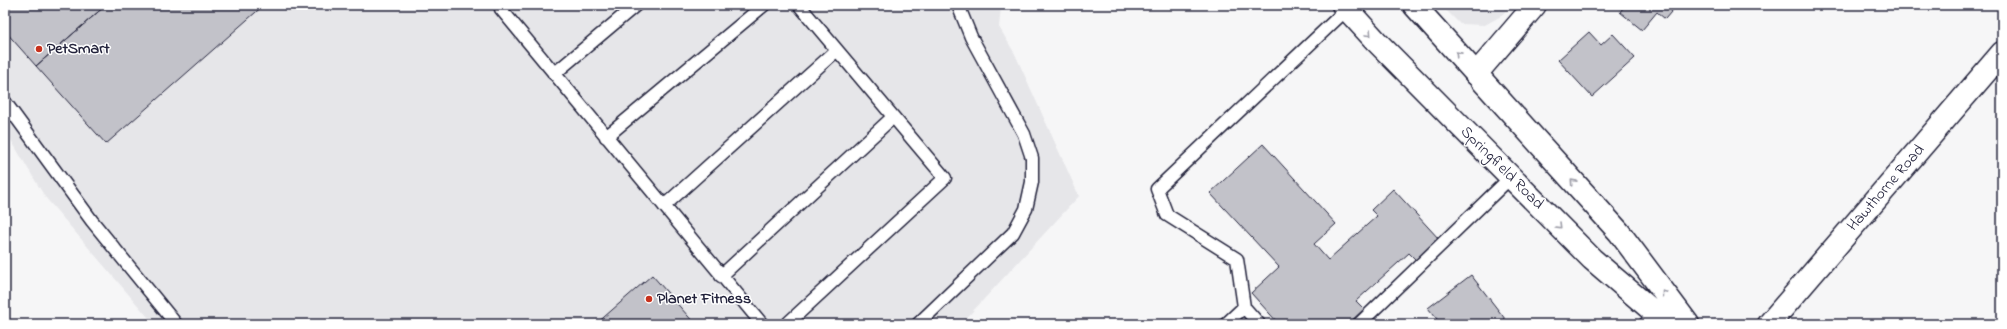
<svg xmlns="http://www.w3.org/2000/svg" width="2007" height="329" viewBox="0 0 2007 329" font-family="'Indie Flower',sans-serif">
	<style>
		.built { fill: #e6e6e9 }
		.building { fill: #c2c2c9; stroke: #22223b }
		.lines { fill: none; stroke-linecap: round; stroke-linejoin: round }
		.lane-casing { stroke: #22223b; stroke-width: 15 }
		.street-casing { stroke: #22223b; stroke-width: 25 }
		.primary-casing { stroke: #22223b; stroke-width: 25 }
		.lane { stroke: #fff; stroke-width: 12 }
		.street { stroke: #fff; stroke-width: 22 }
		.primary { stroke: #fff; stroke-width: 22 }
		.oneway { stroke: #9c9ca7 }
		.poi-dot { fill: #c8321e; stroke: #fff; stroke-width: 1.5 }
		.labels { text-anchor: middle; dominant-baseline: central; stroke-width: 3; stroke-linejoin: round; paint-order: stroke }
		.poi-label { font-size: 16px; font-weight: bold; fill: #22223b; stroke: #fff; text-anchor: start }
		.street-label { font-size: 16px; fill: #22223b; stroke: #fff }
	</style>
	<rect width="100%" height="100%" fill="#f6f6f7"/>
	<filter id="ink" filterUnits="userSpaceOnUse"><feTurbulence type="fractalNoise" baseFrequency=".025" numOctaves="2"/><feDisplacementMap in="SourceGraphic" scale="8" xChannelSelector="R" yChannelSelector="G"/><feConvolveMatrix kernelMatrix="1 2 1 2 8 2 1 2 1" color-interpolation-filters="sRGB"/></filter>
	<g filter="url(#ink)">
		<path class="built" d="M5 5H1003L1001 7 999 27 1015 54 1079 196 961 324H154L45 197 5 130Z
			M1441 5H1511L1501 16 1485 25 1460 24Z"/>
		<path class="building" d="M5 5H106L36 66 5 31Z
			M106 5H264L106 144 36 66Z
			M1625 5H1677L1665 19 1657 12 1642 30 1620 12Z
			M1589 32 1601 45 1613 34 1635 58 1592 97 1558 60Z
			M1263 144 1336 224 1314 244 1328 260 1377 216 1371 210 1393 189 1439 239 1416 260 1409 253 1356 301 1364 309 1348 324H1279L1251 293 1279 267 1210 193Z
			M652 275 695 324H596Z
			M1471 275 1509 324H1441L1428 308Z"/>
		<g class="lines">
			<g class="lane-casing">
				<path id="lane" d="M505 5 501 9 762 324
					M554 74 636 5
					M5 102 92 221 176 324
					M606 137 764 5
					M664 206 837 50
					M721 276 893 117
					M1244 307 1237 259 1167 215 1157 189 1347 9
					M787 324 945 178 799 5
					M918 324 1013 233 1026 209 1032 182V158L1024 134 971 37 958 5
					M1226 324 1244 307 1259 324
					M1359 324 1511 177
					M1645 324 1656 314"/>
			</g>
			<g class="street-casing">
				<path id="street" d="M1476 74 1535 5
					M1769 324 2002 53"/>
			</g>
			<g class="primary-casing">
				<path id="primary" d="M1343 5 1376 41 1592 259 1668 324
					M1414 5 1619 232 1688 324"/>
			</g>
			<use href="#lane" class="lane"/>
			<use href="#street" class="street"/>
			<use href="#primary" class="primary"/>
		</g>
		<defs><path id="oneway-chevron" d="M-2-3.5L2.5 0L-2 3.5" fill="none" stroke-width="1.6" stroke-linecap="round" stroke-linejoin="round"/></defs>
		<g class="oneway">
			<use href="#oneway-chevron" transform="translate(1369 34) rotate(47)"/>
			<use href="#oneway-chevron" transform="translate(1458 54) rotate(-132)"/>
			<use href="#oneway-chevron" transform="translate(1573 182) rotate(-132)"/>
			<use href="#oneway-chevron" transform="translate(1559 226) rotate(45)"/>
			<use href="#oneway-chevron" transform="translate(1664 293) rotate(-127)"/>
		</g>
	</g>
	<g class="poi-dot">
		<circle cx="39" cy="49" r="4"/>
		<circle cx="649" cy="299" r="4"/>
	</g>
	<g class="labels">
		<g class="poi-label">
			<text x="47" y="49">PetSmart</text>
			<text x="657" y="299">Planet Fitness</text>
		</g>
		<g class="street-label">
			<text transform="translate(1502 168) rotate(45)">Springfield Road</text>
			<text transform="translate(1886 188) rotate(-49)">Hawthorne Road</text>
		</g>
	</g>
	<rect width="2007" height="329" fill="none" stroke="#fff" stroke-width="20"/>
	<rect x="10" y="10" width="1987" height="309" fill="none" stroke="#22223b" stroke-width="1.5" filter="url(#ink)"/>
</svg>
